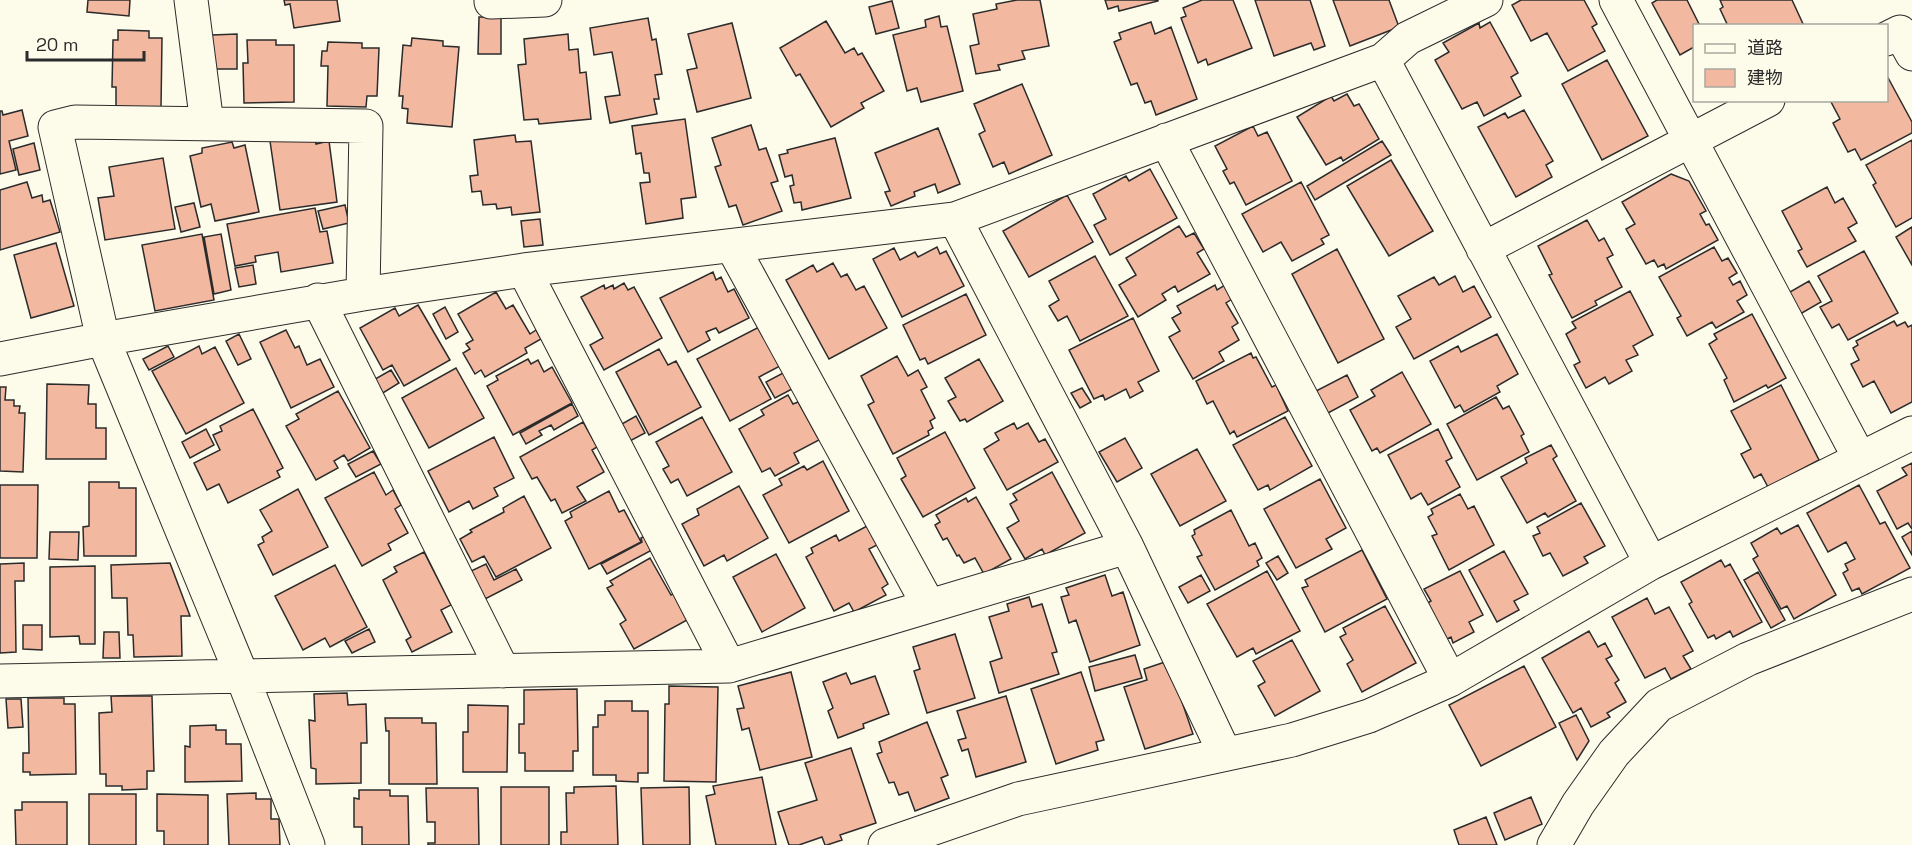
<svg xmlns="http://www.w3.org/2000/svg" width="1912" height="845" viewBox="0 0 1912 845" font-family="'Space Grotesk','Noto Sans JP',sans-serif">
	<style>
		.building { fill: #f2b8a0; stroke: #2b2b2b; stroke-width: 1.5 }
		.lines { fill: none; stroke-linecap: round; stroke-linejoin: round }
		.street-casing { stroke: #2b2b2b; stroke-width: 35 }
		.street { stroke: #fdfbea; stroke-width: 33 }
	</style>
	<rect width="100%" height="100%" fill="#fdfbea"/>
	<path class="building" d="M88 0H130L129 16 87 12Z
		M284 0H337L340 21 294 28 290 4 285 5Z
		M1017 0H1040L1049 46 1022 51 1025 59 998 65 1000 70 976 74 970 46 979 44 973 14 997 9 996 4Z
		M1105 0H1158V1L1119 11 1118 6 1108 9Z
		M1202 0H1233L1252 48 1208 65 1206 59 1198 63 1181 18 1186 16 1183 8Z
		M1255 0H1310L1325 46 1314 50 1311 43 1274 56Z
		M1333 0H1389L1399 27 1350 46Z
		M1521 0H1584L1597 24 1592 27 1605 51 1568 71 1547 33 1531 41 1512 5Z
		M1657 0H1687L1700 26H1694V47L1680 55 1652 3Z
		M1720 0H1792L1804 26H1728L1720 9 1723 7Z
		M892 1 899 28 876 34 869 7Z
		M939 16 941 27 947 26 963 91 921 102 917 88 907 91 893 35 926 27 925 20Z
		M479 17H501V54H478Z
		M648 18 652 40 656 39 662 74 655 75 659 99H654L657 114 610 123 605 97 620 95 612 52 594 55 590 28Z
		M826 21 845 53 854 48 858 55 862 53 884 91 861 103 864 108 831 127 800 74 796 76 780 48Z
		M1151 22 1155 34 1171 27 1197 99 1156 115 1151 101 1145 103 1137 83 1131 85 1114 42 1121 39 1119 33Z
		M1490 22 1518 73 1511 77 1521 96 1484 116 1477 102 1462 109 1435 60 1449 52 1443 43 1479 23 1480 28Z
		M732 23 751 98 697 112 687 70 697 68 688 34Z
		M118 30 149 31V38H162L161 108 116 106V87H112L113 40H118Z
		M237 34V69H212V35Z
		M568 34 569 50 578 49 580 73 586 72 591 119 539 124 538 119 524 120 518 65 526 64 524 39Z
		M412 38 443 41V46L459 47 452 127 407 123 408 109 402 108 403 96H399L403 45 411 46Z
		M247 40H276V45H294V102L244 103 243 63H248Z
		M328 42 362 43V48H379L377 96H367L366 107 327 106 328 66H321L322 51H327Z
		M1607 60 1648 136 1602 160 1562 84Z
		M1886 74 1912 122V133L1861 160 1855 149 1848 152 1833 123 1840 119 1830 100H1886Z
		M1022 84 1052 155 1009 174 1004 162 993 167 979 134 985 131 974 104Z
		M1347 94 1354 106 1359 104 1379 139 1343 161 1341 157 1326 165 1297 117 1331 96 1334 101Z
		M22 110 28 136 9 141 16 170 0 174V111H2L3 115Z
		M1524 110 1553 161 1546 165 1552 177 1516 197 1478 127 1505 113 1508 118Z
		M685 119 696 197 681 199 683 218 646 224 640 183 650 182 649 173H644L641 153 636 154 632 126Z
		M751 125 759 150 766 148 778 181 771 183 782 211 743 225 736 205 729 207 715 167 721 165 712 138Z
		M1253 126 1258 136 1267 132 1292 181 1246 205 1234 182 1230 184 1223 171 1227 169 1215 146Z
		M938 128 960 184 938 193 935 184 914 192 915 196 891 206 885 192 890 191 875 153Z
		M314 135 316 144 329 141 337 202 280 210 270 141Z
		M515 135 516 142 531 141 540 212 512 215 511 207 497 209 496 204 483 205 481 191 472 192 470 176 478 175 474 140Z
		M835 138 851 198 802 210 801 202 794 203 790 186 794 185 792 175 785 177 779 155 788 153 787 150Z
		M1912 140V218L1896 227 1873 185 1876 183 1866 165Z
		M1382 141 1391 155 1315 200 1307 186Z
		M232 142 234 148 245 145 259 212 215 221 211 204 201 207 190 156 202 153V148Z
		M34 143 40 170 19 175 13 149Z
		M163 158 175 229 105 240 98 198 114 196 109 167Z
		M1391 160 1433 231 1389 256 1347 186Z
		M1150 169 1177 218 1110 255 1094 225 1106 219 1093 194 1126 176 1129 181Z
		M1671 174 1689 181 1706 211 1700 214 1706 225 1709 224 1718 240 1666 269 1664 264 1658 267 1654 260 1646 264 1626 229 1635 224 1622 202Z
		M27 182 32 198 42 195 43 202 50 200 60 232 0 250V190Z
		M1301 182 1329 235 1321 239 1324 244 1292 261 1281 242 1263 252 1242 214Z
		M1827 187 1835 203 1843 198 1857 223 1848 228 1856 241 1807 267 1798 251 1802 249 1782 211Z
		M1067 195 1093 242 1029 277 1003 231Z
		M194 203 200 227 181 232 175 207Z
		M345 205 349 223 323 229 318 211Z
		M315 208 320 232 327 231 333 263 281 272 278 252 255 256 256 262 235 266 227 224Z
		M540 219 543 245 524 247 521 221Z
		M1587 220 1599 241 1604 238 1613 255 1607 258 1622 287 1595 301 1597 305 1572 318 1549 275 1552 274 1538 246Z
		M1179 226 1186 237 1194 233 1204 249 1197 253 1210 274 1178 292 1175 286 1162 294 1166 300 1138 317 1119 285 1136 275 1126 258Z
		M1912 227V265L1896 237Z
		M202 234 214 300 155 311 142 245Z
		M221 234 231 290 214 294 204 237Z
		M56 243 74 306 31 318 14 255Z
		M937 247 940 254 946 251 964 286 902 317 873 259 894 248 900 260 915 252 918 257Z
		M1714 247 1722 261 1728 258 1737 273 1729 278 1733 285 1740 281 1747 295 1737 301 1744 312 1716 328 1712 322 1687 336 1677 318 1681 316 1659 277Z
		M1337 249 1384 339 1338 363 1292 274Z
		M1864 251 1898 313 1848 340 1839 324 1832 328 1820 307 1832 301 1818 276Z
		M1095 256 1128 316 1080 341 1067 316 1058 321 1049 306 1059 300 1049 281Z
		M833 263 841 277 847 274 856 290 864 286 887 328 829 359 786 280 813 265 817 272Z
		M253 265 256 284 239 287 235 268Z
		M713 272 716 280 721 277 728 292 734 289 749 318 719 333 716 328 706 332 710 340 688 352 660 298Z
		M1455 276 1463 292 1474 286 1491 317 1414 359 1396 327 1411 319 1398 296 1434 277 1439 285Z
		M1809 281 1821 302 1795 317 1783 296Z
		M624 283 628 290 634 287 662 338 604 370 590 345 603 338 581 297 604 285 605 289 613 285 614 289Z
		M1215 285 1217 290 1225 285 1232 299 1226 303 1238 323 1232 327 1239 340 1219 352 1224 361 1193 379 1169 337 1180 331 1172 318 1181 313 1177 306Z
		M1630 291 1653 335 1633 346 1638 355 1626 360 1632 371 1609 384 1605 377 1586 388 1574 365 1580 362 1566 334 1576 328 1572 322Z
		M496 292 506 309 513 305 530 334 536 330 541 339 525 348 527 353 485 377 481 370 475 374 463 353 470 349 466 344 473 340 458 314Z
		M966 294 986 335 928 364 925 358 920 360 903 325Z
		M418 305 450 360 404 386 392 365 383 370 360 328 395 308 399 316Z
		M445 307 458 332 446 339 433 314Z
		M1752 314 1786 378 1768 388 1766 385 1734 402 1724 380 1727 378 1709 344 1717 339 1714 334Z
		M1133 318 1159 371 1138 382 1143 391 1130 398 1126 389 1105 400 1103 395 1094 399 1069 350Z
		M1894 321 1897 326 1905 322 1908 327 1912 325V402L1891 413 1874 381 1863 387 1851 364 1859 360 1853 348 1858 345 1856 341Z
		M761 326 782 365 759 377 771 399 730 421 697 359Z
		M286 330 295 348 299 346 307 365 320 359 334 387 291 408 260 342Z
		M239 334 251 359 238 365 226 341Z
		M1497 334 1518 374 1497 386 1500 392 1464 412 1460 405 1455 408 1430 361 1458 346 1461 352Z
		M168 346 174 357 149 370 143 359Z
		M199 346 202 354 215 347 244 403 186 434 152 371Z
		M659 349 668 365 676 361 701 407 649 435 616 372Z
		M1251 353 1253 358 1256 357 1272 387 1276 385 1288 411 1237 437 1234 431 1230 434 1213 401 1207 404 1196 381Z
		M897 356 908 376 918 370 927 387 921 390 935 418 930 421 933 428 928 431 929 435 893 454 868 405 874 402 861 376Z
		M528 359 531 364 538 360 544 372 552 367 572 403 513 435 487 386 498 380 496 376Z
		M979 359 1003 401 967 422 965 419 960 421 948 401 956 397 945 378Z
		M456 368 484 418 429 448 402 398Z
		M391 370 399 383 378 396 370 382Z
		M785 372 794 388 775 398 766 382Z
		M1402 372 1431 424 1380 453 1377 448 1372 451 1350 410 1375 396 1371 390Z
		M1347 375 1358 397 1328 413 1316 391Z
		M47 384 89 385 88 404H96V428H106V459H46Z
		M1781 385 1819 460 1768 487 1761 474 1754 478 1741 454 1751 449 1731 411Z
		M0 387H6L5 400H14V406H20L19 413H25L23 472 0 471Z
		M1082 388 1091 402 1080 408 1071 393Z
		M338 391 370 448 348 461 344 455 334 461 338 468 316 480 286 426 299 419 296 414Z
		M788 395 793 404 798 402 819 440 794 453 799 463 775 476 770 468 762 472 739 429 764 415 761 410Z
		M1496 397 1503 409 1509 406 1524 434 1521 436 1529 452 1477 480 1447 424Z
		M572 404 578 416 554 430 551 425 539 431 542 435 526 444 520 433Z
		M253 409 283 468 277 471 280 477 228 503 219 484 207 490 194 463 220 450 213 435 222 431 220 426Z
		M636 416 645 433 628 442 620 425Z
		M702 417 732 472 687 496 678 479 671 483 663 469 669 466 656 442Z
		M1285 417 1312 466 1270 490 1268 485 1258 490 1233 445Z
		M583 422 597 447 592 450 604 472 577 487 586 501 562 513 555 499 551 501 537 477 532 479 520 457Z
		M1014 423 1017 429 1028 423 1039 442 1045 439 1058 462 1007 490 984 449 999 440 995 433Z
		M206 429 214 445 190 458 182 442Z
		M1438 429 1452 458 1446 461 1460 487 1428 505 1421 493 1411 499 1388 455Z
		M945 432 975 488 923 517 901 479 906 476 897 458Z
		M494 437 514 478 494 488 498 496 473 509 469 501 449 512 428 471Z
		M1125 438 1142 468 1117 482 1099 452Z
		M1551 445 1557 456 1553 459 1576 501 1548 517 1545 513 1527 523 1501 477 1527 463 1525 458Z
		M1197 449 1226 501 1180 526 1151 474Z
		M373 451 381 464 356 477 348 464Z
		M823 461 849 511 789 543 763 495 782 485 779 479 804 466 807 470Z
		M1912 463V529L1908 523 1897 529 1877 491 1907 475 1902 468Z
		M374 472 386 495 393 490 401 505 395 509 408 533 388 544 391 550 362 566 325 498Z
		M1052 472 1085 533 1045 555 1042 549 1025 559 1007 528 1019 521 1010 504 1017 500 1013 494Z
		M1320 479 1346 528 1326 539 1332 549 1296 568 1264 509Z
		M89 482H119V488H136V556H84L83 527 89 526Z
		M0 485H38L37 558H0Z
		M1859 485 1880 524 1885 522 1910 568 1862 594 1859 588 1852 591 1843 573 1848 570 1845 564 1855 559 1846 542 1828 552 1807 513Z
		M739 486 768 538 727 561 724 555 704 566 682 524 699 515 697 509Z
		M298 489 328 547 273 575 258 545 264 542 262 537 272 531 260 510Z
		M609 491 619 512 624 510 641 542 589 569 565 521 572 517 570 512Z
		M1460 494 1468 509 1474 506 1494 545 1449 570 1432 536 1437 534 1428 517 1433 514 1431 509Z
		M524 496 551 548 496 577 484 556 472 562 460 539 472 532 470 530 504 512 503 508Z
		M976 497 1011 559 984 574 975 558 964 563 959 555 957 556 947 538 943 540 935 525 940 522 936 515 966 498 968 502Z
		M1581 503 1605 546 1584 557 1588 563 1563 576 1550 553 1543 556 1533 536 1540 533 1537 527Z
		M1231 510 1249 546 1255 543 1262 558 1257 561 1259 566 1215 590 1197 557 1202 555 1192 536 1195 534 1194 530Z
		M1798 525 1836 595 1794 619 1787 606 1781 609 1753 559 1758 556 1751 543 1777 528 1781 534Z
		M867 526 877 545 869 549 888 584 882 588 886 595 854 612 849 603 834 611 806 557 813 553 811 548 836 535 839 541Z
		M1912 531V555L1902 537Z
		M50 532H79L78 560 49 559Z
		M645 536 652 550 607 574 601 564 642 542 641 538Z
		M1362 550 1387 599 1325 632 1302 588 1308 586 1305 580Z
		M1504 551 1528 594 1514 601 1519 610 1497 622 1469 570Z
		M424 552 451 605 441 610 452 632 412 652 406 640 411 637 383 580 397 572 394 567Z
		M776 554 805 608 762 632 733 577Z
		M1278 556 1288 573 1277 580 1266 563Z
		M650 558 671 595 675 593 689 619 634 649 620 624 626 620 607 588 613 585 610 581Z
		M1721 560 1725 567 1730 564 1762 622 1733 637 1730 631 1716 639 1714 635 1708 638 1689 604 1692 602 1681 582Z
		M24 563V581H15L16 652 0 653V564Z
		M170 563 190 616H181L182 656 134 657 133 635H128L127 598H112L111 565Z
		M486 564 494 580 516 569 522 580 485 599 471 571Z
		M335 565 367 627 330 647 325 638 303 650 275 596Z
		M95 566V644H80L79 636 50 637V567Z
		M1267 571 1300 631 1256 654 1253 648 1237 657 1207 604Z
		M1460 571 1483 615 1469 622 1474 632 1453 643 1451 637 1445 640 1426 604 1431 601 1424 589Z
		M1758 572 1785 620 1771 628 1744 580Z
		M1105 575 1112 596 1123 592 1140 645 1090 662 1076 620 1069 623 1061 597 1069 595 1066 588Z
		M1201 575 1210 591 1188 603 1179 587Z
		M1029 597 1032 607 1042 604 1057 652 1052 653 1059 674 999 693 990 662 1002 658 989 617 1009 611 1007 604Z
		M1647 598 1655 614 1669 607 1693 651 1683 656 1691 669 1671 679 1665 668 1645 678 1612 617Z
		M1385 606 1416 663 1362 692 1347 664 1353 660 1340 637 1346 634 1343 628Z
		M23 625H42V650L23 649Z
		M369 629 375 642 352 653 345 641Z
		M1589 631 1598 647 1605 643 1612 656 1606 659 1619 680 1615 683 1626 702 1607 713 1610 717 1591 727 1581 708 1573 713 1542 658Z
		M104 632H119L120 658H103Z
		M955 634 975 698 927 713 914 671 920 669 913 647Z
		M1292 640 1320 691 1275 716 1258 686 1265 682 1253 661Z
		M1135 655 1142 678 1095 691 1089 667Z
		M1168 661 1193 734 1145 749 1124 687 1147 680 1144 669Z
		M1524 666 1556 727 1481 766 1449 705Z
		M791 672 812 757 760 770 749 728 742 730 737 709 744 708 738 686Z
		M1081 672 1104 740 1096 742 1098 750 1056 764 1031 689Z
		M846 673 851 684 875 676 889 714 863 724 864 728 838 738 828 711 833 708 823 682Z
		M669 686 718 687 716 782 664 781 665 704H669Z
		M577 689 578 751H573V771H525V753H519V724H524V690Z
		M347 693 348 705 366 704 367 743H361V783L316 784V769L311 768 309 720 315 721 314 694Z
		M111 696H152L154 771H147V789L122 790V786H106V774H100L99 713 112 712Z
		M1006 696 1026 762 976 777 968 749 962 751 958 740 966 738 957 711Z
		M28 698H64V704H75L76 774 30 775V772H23V753H29Z
		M6 699H21L23 727 8 728Z
		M605 701H632V711H648V773H638V782L616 781V775H593V727H598V715H605Z
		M468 705 508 706 507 772H463V732H468Z
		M1576 715 1589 741 1577 760 1559 723Z
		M385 718H422V723H436L437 784H389V731H386Z
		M927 722 948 775 941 778 949 798 915 811 908 792 899 795 894 782 889 783 877 754 882 752 879 742Z
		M216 725V730H226V744H241L242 781 185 782V746L190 747V726Z
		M851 748 876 823 840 835 842 840 827 845H825L822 837 799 845H789L778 812 817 800 805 763Z
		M762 777 776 845H716L706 796 715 794 713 786Z
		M616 786 618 845H561V832H567L566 793H574V787Z
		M501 787H549V845H501Z
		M689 787 690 845H643L641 788Z
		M426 788H478L479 845H428V843H435V822H427Z
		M359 790H390V796H408L409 845H362V827H354V798L359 799Z
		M256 793V799H271V819H279L280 845H229L227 794Z
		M89 794H136V845H89Z
		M157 794 208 795V845H164V831H157Z
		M1531 797 1542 824 1505 840 1494 813Z
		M22 802H67V845H16L15 810H22Z
		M1486 817 1497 845H1459L1454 830Z"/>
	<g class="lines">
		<g class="street-casing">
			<path id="street" d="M191 0 207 124
				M491 0V2L545 0
				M1616 0 1860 459
				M1886 39 1900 32 1912 54
				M1383 60 1408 38 1486 0
				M1166 140 1450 680
				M955 219 1127 547 1225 754
				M732 246 929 606
				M1483 249 1768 100
				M524 270 729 666
				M318 300 503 671
				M0 359 103 339 363 294 524 270 955 219 1383 60 1651 563
				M0 681 729 666 1127 547
				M308 845 242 676 103 339 55 127 75 122 366 126 363 294
				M885 845 1018 799 1292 740 1369 716 1450 680 1651 563 1912 433
				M1554 845 1578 804 1614 753 1659 705 1748 659 1912 594"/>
		</g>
		<use href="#street" class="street"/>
	</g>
	<rect x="1693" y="24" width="195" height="78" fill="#fdfbea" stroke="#a9a89e" stroke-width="1.5"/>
	<rect x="1705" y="44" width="30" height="9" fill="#fdfbea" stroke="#a9a89e" stroke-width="1.5"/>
	<text x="1747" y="54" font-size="18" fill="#2b2b2b">道路</text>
	<rect x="1705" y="69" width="30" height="18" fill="#f2b8a0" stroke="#a9a89e" stroke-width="1.5"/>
	<text x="1747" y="84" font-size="18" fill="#2b2b2b">建物</text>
	<path d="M27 51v9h117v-9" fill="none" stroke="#2b2b2b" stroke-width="3"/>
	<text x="36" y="51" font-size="18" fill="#2b2b2b" stroke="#fdfbea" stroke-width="4.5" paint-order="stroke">20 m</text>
</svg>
